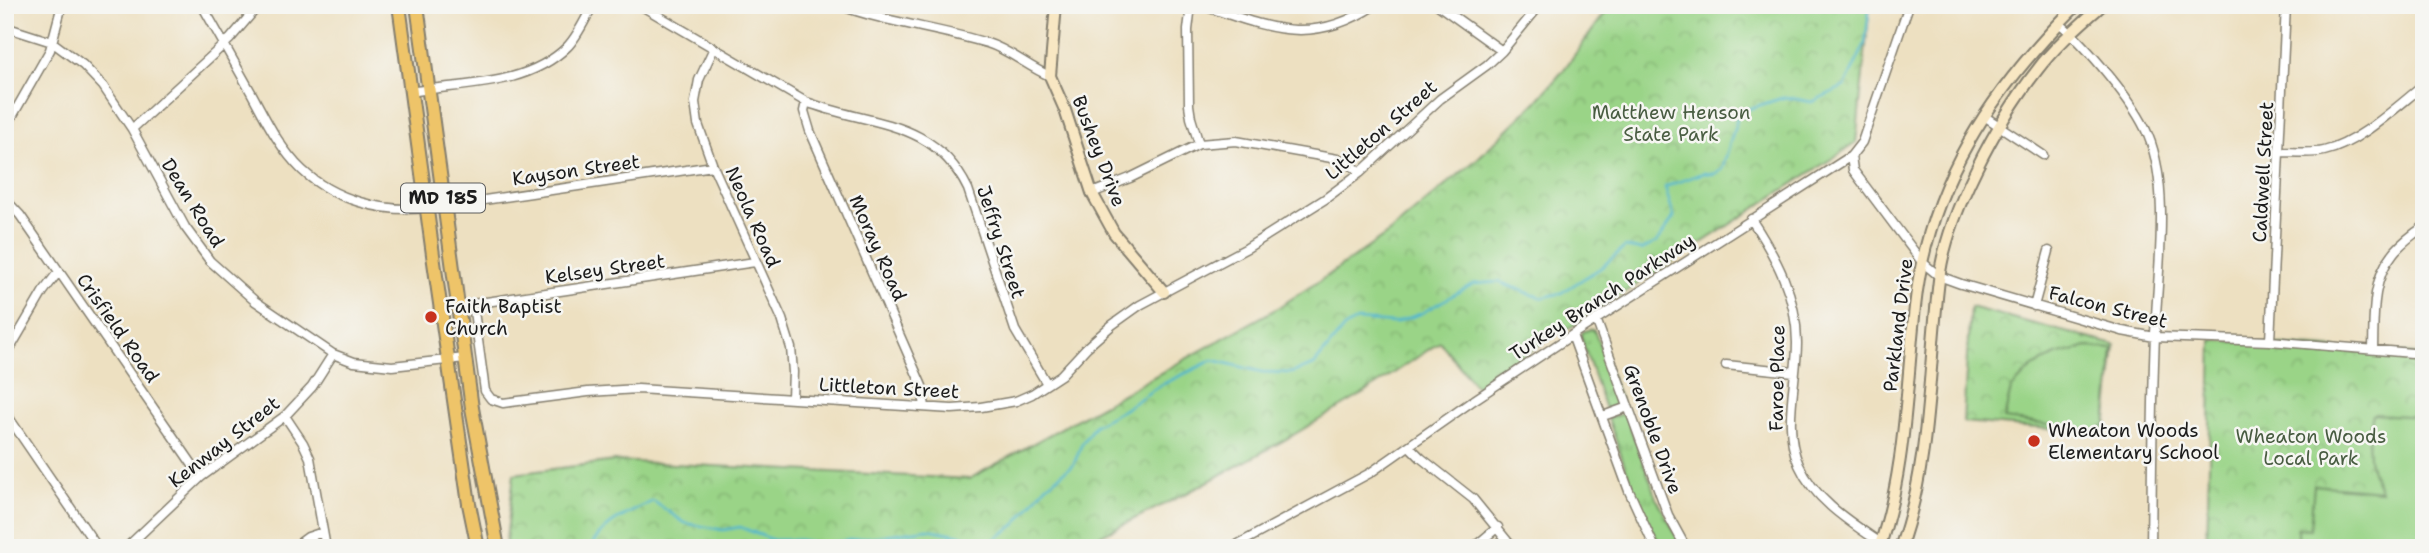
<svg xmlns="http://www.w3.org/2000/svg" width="2429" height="553" viewBox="0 0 2429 553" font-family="'Shantell Sans',sans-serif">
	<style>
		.grass { fill: url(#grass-tufts); stroke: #5b7852; stroke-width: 2 }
		.park { fill: url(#park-crowns); stroke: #5b7852; stroke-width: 2 }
		.pitch { fill: #9ad487; stroke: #5b7852; stroke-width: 2 }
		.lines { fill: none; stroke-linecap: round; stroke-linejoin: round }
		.stream { stroke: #50b6ce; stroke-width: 2.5 }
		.street-casing { stroke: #847e6e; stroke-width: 11 }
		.secondary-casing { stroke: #847e6e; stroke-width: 14 }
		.primary-casing { stroke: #847e6e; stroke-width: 16 }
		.street { stroke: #fff; stroke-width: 8 }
		.secondary { stroke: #f8e7c3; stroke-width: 10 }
		.primary { stroke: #eec469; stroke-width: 12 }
		.poi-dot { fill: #c8321e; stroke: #f6f6f2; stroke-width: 2.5 }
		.labels { text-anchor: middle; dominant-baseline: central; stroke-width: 5; stroke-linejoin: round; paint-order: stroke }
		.shield { fill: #f6f6f2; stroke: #5d5d5c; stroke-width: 2 }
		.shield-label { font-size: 18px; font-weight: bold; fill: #1c1c1c }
		.park-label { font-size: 19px; fill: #485c41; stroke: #f6f6f2 }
		.street-label { font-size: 19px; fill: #1c1c1c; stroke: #f6f6f2 }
		.poi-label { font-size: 19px; fill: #1c1c1c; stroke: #f6f6f2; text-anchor: start }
	</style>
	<defs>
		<pattern id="grass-tufts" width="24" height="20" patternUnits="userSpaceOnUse" patternTransform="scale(1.75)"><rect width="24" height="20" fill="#9ad487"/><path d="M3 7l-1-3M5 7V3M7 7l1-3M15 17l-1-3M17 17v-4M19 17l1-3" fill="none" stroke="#84b574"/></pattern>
		<pattern id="park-crowns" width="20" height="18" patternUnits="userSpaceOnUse" patternTransform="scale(1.75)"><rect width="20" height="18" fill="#9ad487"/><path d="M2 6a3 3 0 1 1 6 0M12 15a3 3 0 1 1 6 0" fill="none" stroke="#84b574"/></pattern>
	</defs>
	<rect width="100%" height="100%" fill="#f6f6f2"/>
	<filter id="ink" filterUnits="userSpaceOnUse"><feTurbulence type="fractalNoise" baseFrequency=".0143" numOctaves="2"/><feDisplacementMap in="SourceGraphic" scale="14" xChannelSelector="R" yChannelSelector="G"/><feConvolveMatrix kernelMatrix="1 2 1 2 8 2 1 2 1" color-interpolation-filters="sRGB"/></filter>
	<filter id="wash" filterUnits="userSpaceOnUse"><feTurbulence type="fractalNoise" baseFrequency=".00686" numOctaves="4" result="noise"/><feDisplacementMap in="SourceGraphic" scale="28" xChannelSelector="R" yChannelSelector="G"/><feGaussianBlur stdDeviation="1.57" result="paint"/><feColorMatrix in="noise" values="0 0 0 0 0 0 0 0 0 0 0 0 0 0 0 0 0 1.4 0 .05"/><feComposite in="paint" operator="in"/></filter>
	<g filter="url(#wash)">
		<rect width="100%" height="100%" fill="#ede0c1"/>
		<path class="grass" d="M1591 329 1594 330 1622 404 1605 409 1581 338 1582 332Z
			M1625 413 1658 501 1683 548H1662L1639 506 1608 418Z"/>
		<path class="park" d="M1611 5H1870L1856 143 1562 333 1560 331 1477 388 1440 342 1363 394 1283 441 1187 493 1075 548H505L514 474 615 461 969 479 1274 310 1327 276 1390 232 1476 160 1536 102 1562 72Z
			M1970 307 2115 345 2106 428 2098 433 1963 422Z
			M2212 340 2414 354V401H2424V548H2207Z"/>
		<path class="pitch" d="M2088 347 2113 349 2106 424 2096 431 2004 419 2011 389 2031 368 2056 355Z
			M2373 414 2424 417V548H2298V528L2310 529 2314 485 2381 491C2366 468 2366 440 2373 414Z"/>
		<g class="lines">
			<path class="stream" d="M590 548C605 521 627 515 653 501L685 523 723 530 740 527 773 540H800L823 544 928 529 965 536 982 545 990 543 1016 524 1046 486 1074 464 1082 443 1095 425 1123 410 1159 386 1213 360 1262 372 1291 373 1314 365 1344 328 1357 320 1394 323 1420 314 1473 284 1499 282 1541 298 1561 293 1602 267 1625 247 1642 250 1657 242 1674 217 1665 187 1703 173 1714 174 1722 170 1739 112 1785 97 1812 102 1845 86 1865 44 1870 5"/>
		</g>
	</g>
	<g filter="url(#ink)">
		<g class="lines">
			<g class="street-casing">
				<path id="street" d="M202 5C219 35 235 64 252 94 266 120 280 149 302 170 334 200 383 213 426 208
					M640 5 806 102C871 126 933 118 968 189L1015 330 1047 384
					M839 5C887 23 938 28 987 43 1010 50 1028 67 1050 76
					M1191 5 1188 30 1189 105 1191 118 1199 144
					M1201 5C1267 27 1310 48 1375 5
					M1438 5 1502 51
					M2286 8 2299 5
					M2059 23C2086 45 2135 103 2148 135 2171 190 2157 275 2155 335 2152 406 2152 477 2151 548
					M5 27 52 42 83 65 103 86 132 129 185 227 210 261 255 301 333 354 354 362 392 366 465 358
					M713 50 699 80 695 102 698 124 713 166 782 319 791 348 793 372 792 397
					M411 92C463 83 526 87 567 47 578 36 585 19 593 5
					M806 102 804 111 810 131 922 386 925 407
					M1984 116 2043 155
					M5 129 50 50 62 5
					M132 129 230 39 259 5
					M2280 152C2294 152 2311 154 2324 151 2359 143 2396 107 2424 85
					M1851 156 1853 170 1922 262 1939 276 1961 284 2122 331 2155 337 2270 341 2424 354
					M1092 193 1130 178 1199 144 1236 141 1343 160 1361 172
					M5 199 20 215 201 477
					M444 206 713 166
					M1751 219C1776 257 1797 296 1797 343 1797 382 1782 427 1799 465 1816 503 1855 525 1888 548
					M473 304 485 391 491 399 503 403 588 392 638 389 952 409 981 407 1016 401 1032 394 1061 375 1087 347 1112 325 1140 305 1247 248 1325 199 1361 172 1440 99 1487 65 1502 51 1540 5
					M459 306 755 262
					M2034 306 2049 251
					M1596 319 1668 515 1686 548
					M1572 335 1629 491 1655 548
					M2270 341 2286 5
					M2373 349C2374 318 2371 281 2392 255 2400 243 2413 235 2424 226
					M5 357 43 292 59 271
					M1726 365 1794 372
					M5 412 98 548
					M285 416 303 443 310 458 326 548
					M1603 416 1628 407
					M1410 447 1421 458 1473 499 1513 548
					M126 548 201 477 285 416 312 387 333 354
					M293 548 308 537 323 532
					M1231 548 1370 473 1471 402 1572 335 1851 156 1862 142 1909 5
					M1473 548 1498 527"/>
			</g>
			<g class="secondary-casing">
				<path id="secondary" d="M1056 5 1050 76 1065 110 1092 193 1114 233 1164 292
					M1879 548C1906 470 1906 388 1915 307 1928 183 1991 91 2077 5
					M1900 548C1931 463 1928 369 1939 280 1946 215 1998 120 2038 69 2056 45 2080 25 2102 5"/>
			</g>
			<g class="primary-casing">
				<path id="primary" d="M399 5 434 262 469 504 478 548
					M417 5 472 408 498 548"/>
			</g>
			<use href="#street" class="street"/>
			<use href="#secondary" class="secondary"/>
			<use href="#primary" class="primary"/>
		</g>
	</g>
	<g class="poi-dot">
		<circle cx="431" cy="317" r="7"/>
		<circle cx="2034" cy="441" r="7"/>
	</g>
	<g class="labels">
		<rect class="shield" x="401" y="183.5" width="84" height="29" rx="5"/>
		<g class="shield-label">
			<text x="443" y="198">MD 185</text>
		</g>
		<g class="park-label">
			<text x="1671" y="112">Matthew Henson<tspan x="1671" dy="22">State Park</tspan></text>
			<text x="2311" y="436">Wheaton Woods<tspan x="2311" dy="22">Local Park</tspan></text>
		</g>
		<g class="street-label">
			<text transform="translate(1381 130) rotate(-41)">Littleton Street</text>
			<text transform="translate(1099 151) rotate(69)">Bushey Drive</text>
			<text transform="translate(576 170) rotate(-8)">Kayson Street</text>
			<text transform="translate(2263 172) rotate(-87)">Caldwell Street</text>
			<text transform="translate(193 203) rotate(58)">Dean Road</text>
			<text transform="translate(753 217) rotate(66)">Neola Road</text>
			<text transform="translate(1001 242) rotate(72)">Jeffry Street</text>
			<text transform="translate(878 248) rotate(66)">Moray Road</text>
			<text transform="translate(605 269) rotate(-8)">Kelsey Street</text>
			<text transform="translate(1602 297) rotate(-33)">Turkey Branch Parkway</text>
			<text transform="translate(2108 307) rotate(14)">Falcon Street</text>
			<text transform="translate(1898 325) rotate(-83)">Parkland Drive</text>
			<text transform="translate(118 328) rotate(55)">Crisfield Road</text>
			<text transform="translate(1777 378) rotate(-89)">Faroe Place</text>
			<text transform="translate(889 388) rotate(3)">Littleton Street</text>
			<text transform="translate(1653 429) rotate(70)">Grenoble Drive</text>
			<text transform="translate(224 442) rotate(-38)">Kenway Street</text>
		</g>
		<g class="poi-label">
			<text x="445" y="306">Faith Baptist<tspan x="445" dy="22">Church</tspan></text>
			<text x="2048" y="430">Wheaton Woods<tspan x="2048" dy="22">Elementary School</tspan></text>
		</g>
	</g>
	<rect width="2429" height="553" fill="none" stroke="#f6f6f2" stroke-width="28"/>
</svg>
